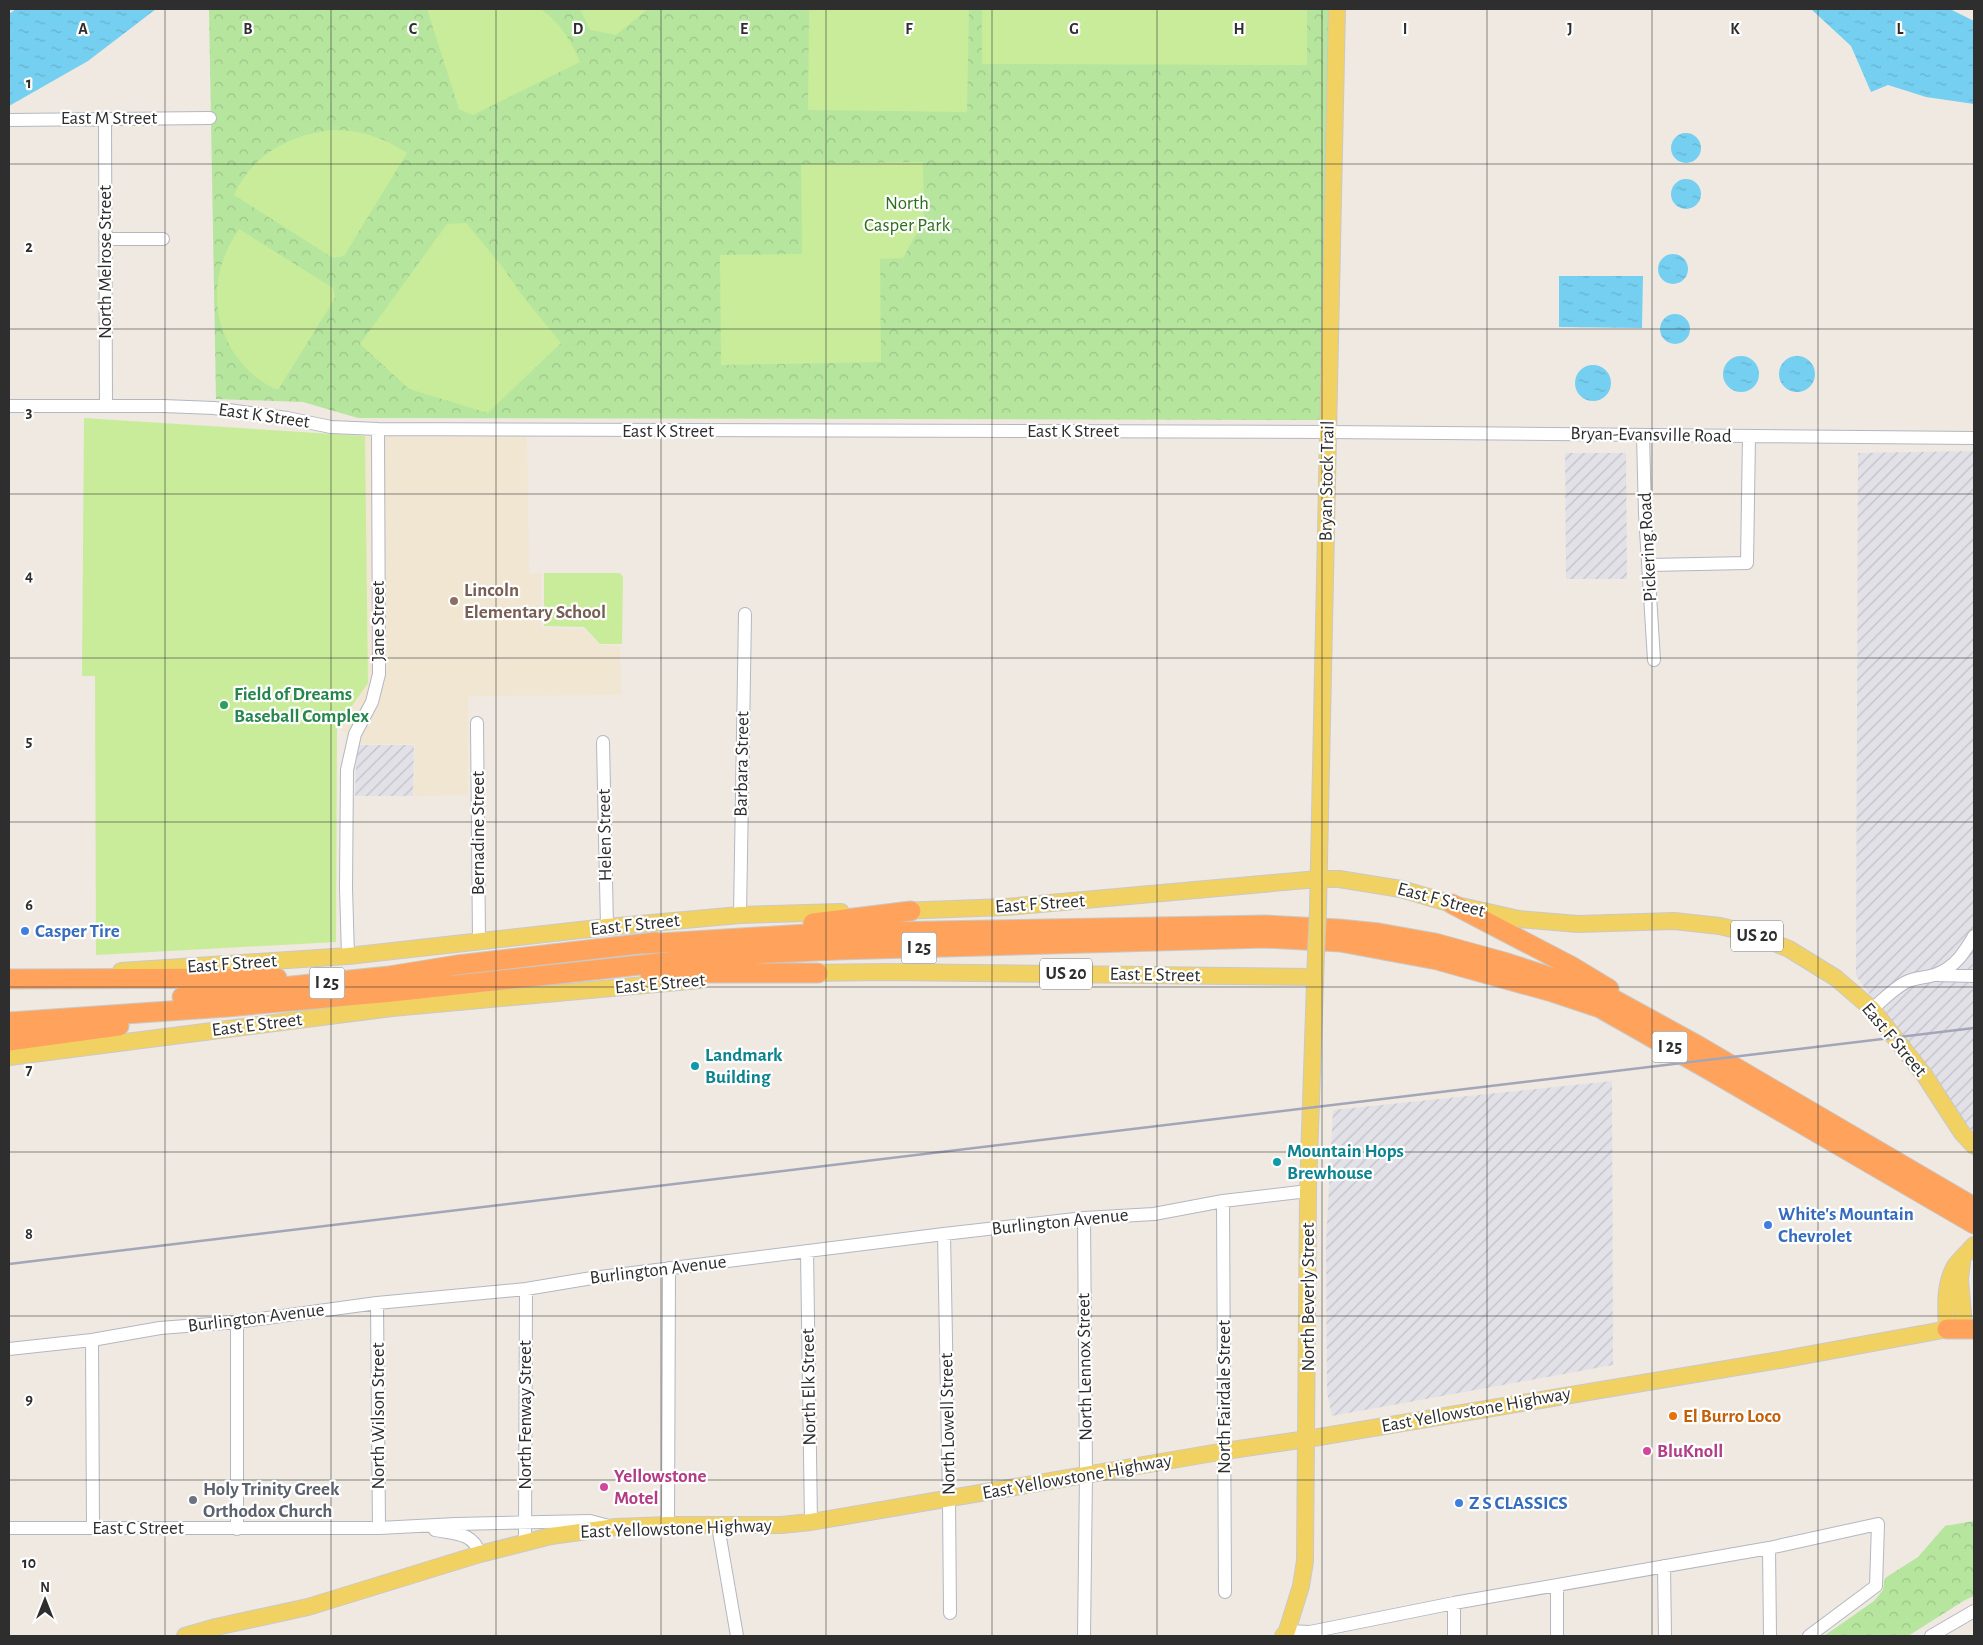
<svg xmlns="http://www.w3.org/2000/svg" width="1983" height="1645" viewBox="0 0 1983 1645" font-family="'Alegreya Sans',sans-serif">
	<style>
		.industrial { fill: url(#industrial-furrows) }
		.education { fill: #f0e6d1 }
		.park { fill: url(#park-crowns) }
		.pitch { fill: #c9ec9a }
		.water { fill: url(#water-ripples) }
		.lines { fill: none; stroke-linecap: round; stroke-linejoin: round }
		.minor-casing { stroke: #b4b7c1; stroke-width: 14 }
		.major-casing { stroke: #c9c9c9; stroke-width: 18 }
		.highway-casing { stroke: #c9c9c9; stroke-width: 21 }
		.minor { stroke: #fff; stroke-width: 12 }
		.major { stroke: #f2d163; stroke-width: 16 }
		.highway { stroke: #ffa35c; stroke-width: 19 }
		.rail { stroke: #a3a6b8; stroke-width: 2.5 }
		.major-bridge-casing { stroke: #c9c9c9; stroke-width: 18; stroke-linecap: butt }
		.major-bridge { stroke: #f2d163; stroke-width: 16 }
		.grid { fill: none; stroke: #2e2e2e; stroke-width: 1; stroke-opacity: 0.55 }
		.education-dot { fill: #8d6e63; stroke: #fff; stroke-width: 2 }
		.leisure-dot { fill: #2e9e5b; stroke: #fff; stroke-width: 2 }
		.shop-dot { fill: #3f7fe0; stroke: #fff; stroke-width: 2 }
		.culture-dot { fill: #0f9aa8; stroke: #fff; stroke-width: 2 }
		.food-dot { fill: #e8710a; stroke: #fff; stroke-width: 2 }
		.hotel-dot { fill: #d1479c; stroke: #fff; stroke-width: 2 }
		.worship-dot { fill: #6b7280; stroke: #fff; stroke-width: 2 }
		.labels { text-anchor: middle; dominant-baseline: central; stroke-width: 4.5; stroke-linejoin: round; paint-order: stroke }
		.shield { fill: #fff; stroke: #6d6d6d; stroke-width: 1 }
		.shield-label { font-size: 18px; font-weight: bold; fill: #2e2e2e }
		.street-label { font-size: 19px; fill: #2e2e2e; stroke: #fff }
		.park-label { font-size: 19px; fill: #2c6e1b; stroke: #fff }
		.education-label { font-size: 19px; font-weight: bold; fill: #785e54; stroke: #fff; text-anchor: start }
		.leisure-label { font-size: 19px; font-weight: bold; fill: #27864d; stroke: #fff; text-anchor: start }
		.shop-label { font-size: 19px; font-weight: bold; fill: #366cbe; stroke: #fff; text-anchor: start }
		.culture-label { font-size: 19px; font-weight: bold; fill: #0d838f; stroke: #fff; text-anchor: start }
		.food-label { font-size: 19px; font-weight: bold; fill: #c56008; stroke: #fff; text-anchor: start }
		.hotel-label { font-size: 19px; font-weight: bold; fill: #b23c85; stroke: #fff; text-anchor: start }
		.worship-label { font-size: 19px; font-weight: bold; fill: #5b616d; stroke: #fff; text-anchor: start }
		.grid-label { font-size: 16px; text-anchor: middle; font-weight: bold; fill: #2e2e2e; stroke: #fff; stroke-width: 4.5; stroke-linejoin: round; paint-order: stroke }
	</style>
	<defs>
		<pattern id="industrial-furrows" width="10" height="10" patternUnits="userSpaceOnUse" patternTransform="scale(1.25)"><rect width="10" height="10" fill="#e3e1e8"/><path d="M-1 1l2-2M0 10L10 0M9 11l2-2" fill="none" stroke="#c3c1c7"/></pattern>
		<pattern id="park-crowns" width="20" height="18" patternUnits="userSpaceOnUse" patternTransform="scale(1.25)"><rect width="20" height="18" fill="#b6e59e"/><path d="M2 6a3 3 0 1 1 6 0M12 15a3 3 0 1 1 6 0" fill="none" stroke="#9dc588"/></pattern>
		<pattern id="water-ripples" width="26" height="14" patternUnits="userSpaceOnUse" patternTransform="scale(1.25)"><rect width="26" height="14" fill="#75cff0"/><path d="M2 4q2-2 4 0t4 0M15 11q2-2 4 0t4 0" fill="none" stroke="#66b2ce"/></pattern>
	</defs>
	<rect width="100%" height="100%" fill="#efe9e1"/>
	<path class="industrial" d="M1974 451V1134L1856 976 1858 453Z
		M1565 453H1626L1627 579H1566Z
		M359 745H414L413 796H355L356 761Z
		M1612 1081 1613 1365 1332 1416 1327 1392 1326 1245 1333 1110Z"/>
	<path class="education" d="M527 435 529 573H541V628L583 629 600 645 620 646 621 695 468 696V795L414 796 415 744H360L337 726 368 683 365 436Z"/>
	<path class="park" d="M209 9H1329L1327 420 358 418 303 402 216 399Z
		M1974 1521V1596L1965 1600 1908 1636H1824L1874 1601 1883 1590 1885 1578 1918 1557 1945 1526Z"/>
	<path class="pitch" d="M427 9H541C560 23 571 40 580 62L473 115 459 109Z
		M580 9H648L616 35 590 30Z
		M809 9H969L967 112 808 110Z
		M982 9H1307V65L982 64Z
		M332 130C360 130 384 137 407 153L344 256 333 258 234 195C253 154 289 135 332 130Z
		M923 162 924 220 903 258 880 259 881 362 721 365 720 255 802 254 801 164Z
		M466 223 501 265 525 299 561 343 488 413 409 389 360 344 447 224Z
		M239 229 333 288 335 298 278 390C261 383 247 371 237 357 208 317 212 268 239 229Z
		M84 418 365 436 368 683 337 727 336 942 96 955 95 676H82Z
		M544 573H620L623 577 622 644H600L584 627 544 626Z"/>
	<path class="water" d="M16 9H156L88 61 9 106V14Z
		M1811 9H1950L1974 21V104L1926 97 1888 85 1871 92 1851 46Z
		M1671 148a15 15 0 1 1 30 0a15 15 0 1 1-30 0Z
		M1671 194a15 15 0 1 1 30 0a15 15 0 1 1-30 0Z
		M1658 269a15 15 0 1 1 30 0a15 15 0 1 1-30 0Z
		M1559 276H1643L1642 328 1559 327Z
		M1660 329a15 15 0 1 1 30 0a15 15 0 1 1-30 0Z
		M1723 374a18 18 0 1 1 36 0a18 18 0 1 1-36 0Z
		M1779 374a18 18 0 1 1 36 0a18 18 0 1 1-36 0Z
		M1575 383a18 18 0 1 1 36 0a18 18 0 1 1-36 0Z"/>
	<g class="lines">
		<g class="minor-casing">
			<path id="minor" d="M105 118 106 406
				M9 120 210 118
				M105 239H163
				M9 406H163L214 408 287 418 331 427 378 429 1328 432 1974 438
				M1643 435 1645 514 1654 660
				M1649 565 1747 563 1749 436
				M477 723 479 942
				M603 742 607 927
				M740 915 745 614
				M348 956 346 888 347 770 355 734 372 702 379 674 378 429
				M1936 975 1974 976
				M1872 1009C1883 1000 1893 989 1906 982 1916 977 1927 978 1937 974 1956 966 1964 953 1974 936
				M1223 1201 1225 1592
				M1084 1218 1086 1476 1084 1636
				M944 1234 949 1499 950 1613
				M807 1251 811 1522
				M377 1303 379 1528
				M92 1340 93 1528
				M9 1349 92 1340 160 1328 237 1322 377 1303 526 1289 592 1278 944 1234 1084 1218 1154 1214 1223 1201 1308 1191
				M668 1525 669 1268
				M718 1526 737 1636
				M9 1528H379L456 1524 590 1521 609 1526
				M237 1529V1322
				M435 1530C455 1534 473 1532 480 1554
				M525 1541 526 1289
				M1769 1548 1770 1636
				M1664 1566 1665 1636
				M1557 1587V1636
				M1287 1631 1310 1632 1454 1603 1769 1548 1878 1524 1876 1586 1809 1636
				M1454 1636V1603
				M1931 1636 1974 1611"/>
		</g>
		<g class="major-casing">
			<path id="major" d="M1318 910 1337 9
				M898 911 1006 907 1318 879H1339L1401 889 1452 904 1519 919 1578 924 1674 921 1720 926 1752 934 1789 949 1836 978 1872 1009 1925 1076 1962 1133 1974 1146
				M121 971 348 956 607 927 740 915 841 912
				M806 973 887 972 1315 977
				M9 1057 392 1008 700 980
				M1962 1263 1960 1279 1964 1326
				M1947 1329C1946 1308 1944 1285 1955 1266 1960 1259 1968 1252 1974 1245
				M185 1636 216 1627 308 1607 480 1554 551 1536 616 1527 668 1525H781L811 1522 1225 1451 1307 1439 1780 1360 1959 1327
				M1283 1636 1287 1631 1301 1586 1305 1561 1308 1191 1316 953"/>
		</g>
		<g class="highway-casing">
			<path id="highway" d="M1452 904 1571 966 1609 989
				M813 923 911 911
				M644 944 822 933 1265 925 1339 929 1379 933 1435 943 1504 962 1604 994 1697 1045 1974 1207
				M650 973H818
				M9 979 277 978
				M182 997 389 976 457 965 656 942
				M9 1022 227 1007 392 992 732 955 838 950 1265 938 1340 942 1437 960 1552 992 1600 1008 1711 1071 1974 1224
				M9 1041 119 1026
				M1947 1329H1974"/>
		</g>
		<use href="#minor" class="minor"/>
		<use href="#major" class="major"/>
		<use href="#highway" class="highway"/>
		<path class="rail" d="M9 1264 1974 1028"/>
		<g class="major-bridge-casing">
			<path id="major-bridge" d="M1316 953 1318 910"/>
		</g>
		<use href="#major-bridge" class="major-bridge"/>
	</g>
	<path class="grid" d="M165 9V1636M331 9V1636M496 9V1636M661 9V1636M826 9V1636M992 9V1636M1157 9V1636M1322 9V1636M1487 9V1636M1652 9V1636M1818 9V1636M9 164H1974M9 329H1974M9 494H1974M9 658H1974M9 822H1974M9 987H1974M9 1152H1974M9 1316H1974M9 1480H1974"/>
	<circle class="education-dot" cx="454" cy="601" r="5"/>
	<circle class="leisure-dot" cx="224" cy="705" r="5"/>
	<g class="shop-dot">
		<circle cx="25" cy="931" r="5"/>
		<circle cx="1768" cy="1225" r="5"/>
		<circle cx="1459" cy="1503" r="5"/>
	</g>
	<g class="culture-dot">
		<circle cx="695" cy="1066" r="5"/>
		<circle cx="1277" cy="1162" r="5"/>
	</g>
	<circle class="food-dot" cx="1673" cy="1416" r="5"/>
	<g class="hotel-dot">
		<circle cx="1647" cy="1451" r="5"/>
		<circle cx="604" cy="1487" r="5"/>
	</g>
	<circle class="worship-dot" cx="193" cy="1500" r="5"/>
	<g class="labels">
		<g class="shield">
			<rect x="1731" y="920.5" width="52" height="31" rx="4"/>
			<rect x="901.5" y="932.5" width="35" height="31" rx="4"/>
			<rect x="1040" y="958.5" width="52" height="31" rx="4"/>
			<rect x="309.5" y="967.5" width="35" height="31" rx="4"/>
			<rect x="1652.5" y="1031.5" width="35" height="31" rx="4"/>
		</g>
		<g class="shield-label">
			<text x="1757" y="936">US 20</text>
			<text x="919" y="948">I 25</text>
			<text x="1066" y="974">US 20</text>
			<text x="327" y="983">I 25</text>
			<text x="1670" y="1047">I 25</text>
		</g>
		<g class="street-label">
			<text x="109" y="118">East M Street</text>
			<text transform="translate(105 262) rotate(-90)">North Melrose Street</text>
			<text transform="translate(264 416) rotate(8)">East K Street</text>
			<text x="668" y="431">East K Street</text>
			<text x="1073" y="431">East K Street</text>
			<text transform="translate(1651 435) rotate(1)">Bryan-Evansville Road</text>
			<text transform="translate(1327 481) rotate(-89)">Bryan Stock Trail</text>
			<text transform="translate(1648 547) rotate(-93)">Pickering Road</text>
			<text transform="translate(378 621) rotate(-90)">Jane Street</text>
			<text transform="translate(742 764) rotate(-89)">Barbara Street</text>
			<text transform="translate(478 833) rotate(-90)">Bernadine Street</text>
			<text transform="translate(605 835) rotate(-91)">Helen Street</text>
			<text transform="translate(1441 900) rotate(15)">East F Street</text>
			<text transform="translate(1040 904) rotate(-4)">East F Street</text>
			<text transform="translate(635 925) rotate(-6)">East F Street</text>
			<text transform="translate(232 964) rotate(-4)">East F Street</text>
			<text transform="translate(1155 975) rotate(1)">East E Street</text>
			<text transform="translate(660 984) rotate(-5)">East E Street</text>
			<text transform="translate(257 1025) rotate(-7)">East E Street</text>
			<text transform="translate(1894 1040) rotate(50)">East F Street</text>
			<text transform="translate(1060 1222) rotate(-6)">Burlington Avenue</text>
			<text transform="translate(658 1270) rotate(-7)">Burlington Avenue</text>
			<text transform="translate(1308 1297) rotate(-90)">North Beverly Street</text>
			<text transform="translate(256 1318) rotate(-7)">Burlington Avenue</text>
			<text transform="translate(1085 1367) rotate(-91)">North Lennox Street</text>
			<text transform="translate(809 1387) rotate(-91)">North Elk Street</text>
			<text transform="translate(1224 1397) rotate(-90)">North Fairdale Street</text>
			<text transform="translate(1476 1410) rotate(-10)">East Yellowstone Highway</text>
			<text transform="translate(525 1415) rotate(-90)">North Fenway Street</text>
			<text transform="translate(378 1416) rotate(-90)">North Wilson Street</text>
			<text transform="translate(948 1424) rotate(-91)">North Lowell Street</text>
			<text transform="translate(1077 1477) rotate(-10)">East Yellowstone Highway</text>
			<text x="138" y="1528">East C Street</text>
			<text transform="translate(676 1529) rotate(-2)">East Yellowstone Highway</text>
		</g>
		<g class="park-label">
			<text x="907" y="203">North<tspan x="907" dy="22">Casper Park</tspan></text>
		</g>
		<g class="education-label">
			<text x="464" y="590">Lincoln<tspan x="464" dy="22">Elementary School</tspan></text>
		</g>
		<g class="leisure-label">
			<text x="234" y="694">Field of Dreams<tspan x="234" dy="22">Baseball Complex</tspan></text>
		</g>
		<g class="shop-label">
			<text x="35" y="931">Casper Tire</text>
			<text x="1778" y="1214">White's Mountain<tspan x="1778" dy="22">Chevrolet</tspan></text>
			<text x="1469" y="1503">Z S CLASSICS</text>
		</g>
		<g class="culture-label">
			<text x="705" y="1055">Landmark<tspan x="705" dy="22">Building</tspan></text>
			<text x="1287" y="1151">Mountain Hops<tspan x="1287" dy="22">Brewhouse</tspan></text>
		</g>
		<g class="food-label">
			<text x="1683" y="1416">El Burro Loco</text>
		</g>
		<g class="hotel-label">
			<text x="1657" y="1451">BluKnoll</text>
			<text x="614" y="1476">Yellowstone<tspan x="614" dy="22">Motel</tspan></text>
		</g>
		<g class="worship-label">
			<text x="203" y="1489">Holy Trinity Greek<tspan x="203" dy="22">Orthodox Church</tspan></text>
		</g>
	</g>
	<g class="grid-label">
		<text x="83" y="34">A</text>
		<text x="248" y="34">B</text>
		<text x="413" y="34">C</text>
		<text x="578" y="34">D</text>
		<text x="744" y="34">E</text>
		<text x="909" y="34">F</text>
		<text x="1074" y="34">G</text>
		<text x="1239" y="34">H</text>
		<text x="1405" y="34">I</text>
		<text x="1570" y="34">J</text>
		<text x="1735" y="34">K</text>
		<text x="1900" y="34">L</text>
		<text x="29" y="88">1</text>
		<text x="29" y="252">2</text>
		<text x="29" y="417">3</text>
		<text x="29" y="581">4</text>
		<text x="29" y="746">5</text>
		<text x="29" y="910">6</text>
		<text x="29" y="1075">7</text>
		<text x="29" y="1239">8</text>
		<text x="29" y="1404">9</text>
		<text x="29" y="1568">10</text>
	</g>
	<rect width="1983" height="1645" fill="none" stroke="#2e2e2e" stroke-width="20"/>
	<g transform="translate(45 1600)" stroke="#ffffff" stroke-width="4" paint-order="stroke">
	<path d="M0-4L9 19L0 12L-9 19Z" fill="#2e2e2e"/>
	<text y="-8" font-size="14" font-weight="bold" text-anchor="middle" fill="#2e2e2e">N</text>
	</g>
</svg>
